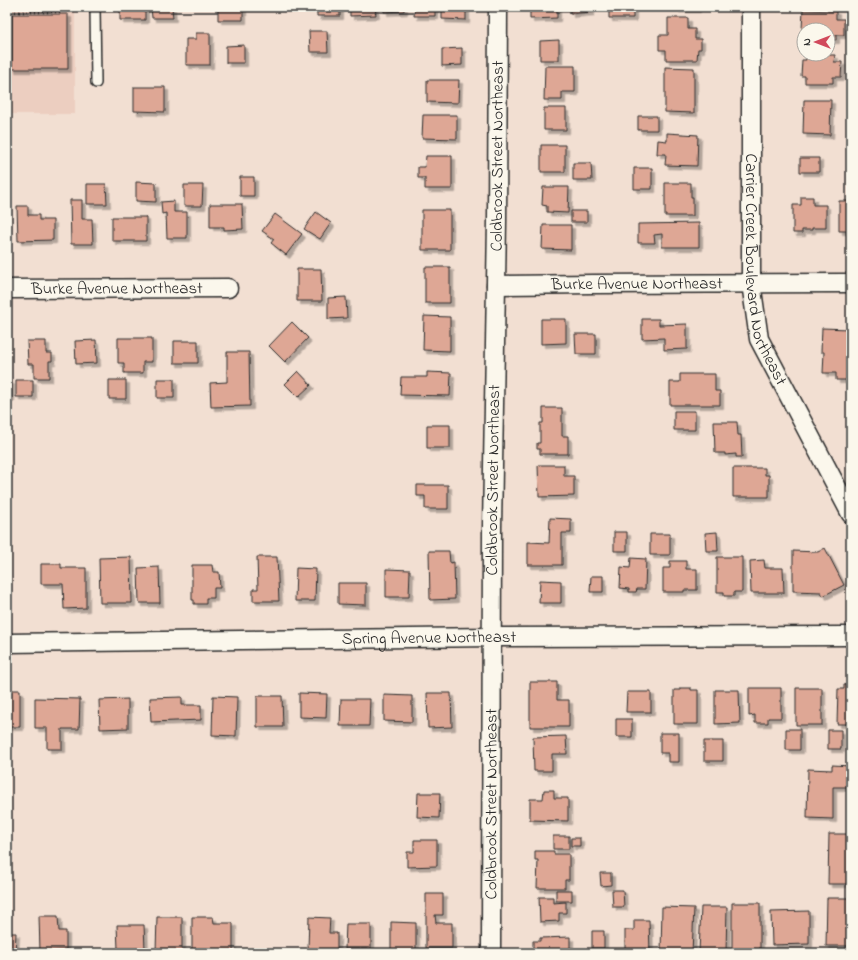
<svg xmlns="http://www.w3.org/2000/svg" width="858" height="960" viewBox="0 0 858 960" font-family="'Indie Flower',sans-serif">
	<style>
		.built { fill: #eccec0 }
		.building { fill: #dea795; stroke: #2b2b2b; filter: url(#shadow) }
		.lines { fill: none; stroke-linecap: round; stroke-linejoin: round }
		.service-casing { stroke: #2b2b2b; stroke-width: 12 }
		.minor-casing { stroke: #2b2b2b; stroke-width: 21 }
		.path { stroke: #2b2b2b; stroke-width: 2.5; stroke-dasharray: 1 3; stroke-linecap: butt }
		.service { stroke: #fbf7ec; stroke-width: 9 }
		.minor { stroke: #fbf7ec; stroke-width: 18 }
		.labels { text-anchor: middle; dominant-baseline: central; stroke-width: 4; stroke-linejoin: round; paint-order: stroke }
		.street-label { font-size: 17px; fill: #2b2b2b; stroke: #fbf7ec }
	</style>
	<defs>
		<filter id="shadow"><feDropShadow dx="3.5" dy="3.5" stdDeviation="0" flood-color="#0004"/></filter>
	</defs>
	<rect width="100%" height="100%" fill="#f2dfd2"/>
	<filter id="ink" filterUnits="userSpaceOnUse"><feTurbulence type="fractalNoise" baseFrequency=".025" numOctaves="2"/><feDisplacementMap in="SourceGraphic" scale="8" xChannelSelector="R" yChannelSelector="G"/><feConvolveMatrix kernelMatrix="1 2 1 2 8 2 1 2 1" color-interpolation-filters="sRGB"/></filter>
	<g filter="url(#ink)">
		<path class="built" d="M7 7H75V114H7Z"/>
		<path class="building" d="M120 7H145V20H120Z
			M151 7H172L173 18H152Z
			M218 7H243V20H218Z
			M317 7H340V16H317Z
			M350 7H375L376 15 350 16Z
			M384 7H404V11L384 12Z
			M415 7H435V16H414Z
			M442 7H466V20L442 19Z
			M530 7H557V18L530 19Z
			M570 7H591V12L570 14Z
			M609 7H633V18H609Z
			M676 7H697V9H676Z
			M803 10 836 11V19H844V35H836V40H828V30H806V29H802Z
			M12 14H68V69H12Z
			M668 18H688V29H695V39H701V49H698L697 60H666V50H659V35H668Z
			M309 31H327L328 52H310Z
			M196 33H210V65H186V39H196Z
			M559 40V60H540V41Z
			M244 45V63H226V46Z
			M462 48V65L442 66V49Z
			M806 55H835L834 62H842L841 77H833V83H805V76H801L802 60H806Z
			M545 66H575V92H562V100H544Z
			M665 67 694 68V113L665 112Z
			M427 80H459L458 103 427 102Z
			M134 87H165V112L134 111Z
			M804 100H831L830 135 803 134Z
			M544 108H566V130H544Z
			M423 115H457V139L422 138Z
			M638 116H657V130H638Z
			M667 133 698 135 697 166 665 165 666 154H657L658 140 667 141Z
			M541 145H565V172H541Z
			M426 156H452V189H425V178H418V167H425Z
			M800 158H819V172H800Z
			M573 163H591L592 180H573Z
			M634 168H652V189H634Z
			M240 177H254V196H240Z
			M136 182 156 183V202L136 201Z
			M665 183H691V197H693V216H665Z
			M87 184H106L107 204H87Z
			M184 185H203L202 206H184Z
			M543 187H569L568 213 547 212V206L542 205Z
			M801 197H813V205H826V228H812V230H802V233H793V205H801Z
			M70 200H82V219H92L93 244H71Z
			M174 201V212H187V238H167L166 213 162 214 161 202Z
			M839 201H851V235H847V231H839Z
			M210 204H242L243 229 224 230V227H210Z
			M17 206H28V215H39V220H53V240L18 241Z
			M422 210H450V250H422Z
			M571 211H587V222H571Z
			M316 212 331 223 320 239 304 229Z
			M275 214 302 234 286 255 271 243 274 239 262 231Z
			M112 217H146V241H112Z
			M699 223V247H662V234L654 235 655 243H638V224Z
			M543 225H571V250L542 249Z
			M425 267H450V303H425Z
			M297 269H321L322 301H297Z
			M346 297 347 318 328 319V298Z
			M424 316 450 317V351L423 350Z
			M541 319H566V343L541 344Z
			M642 319H659V325L687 324V349L664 350V338L642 339Z
			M292 322 308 338 285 362 269 346Z
			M822 328 849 329 847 380H836V373H823L824 352H821Z
			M575 334H596V354H576Z
			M118 338H152V362H143V373H124V363H118Z
			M96 340 97 363 76 364 75 341Z
			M27 341H46V353H52V361H49V378H34V364H28Z
			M174 341H198V363H174Z
			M227 352H249L250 406 211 407 210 383 227 382Z
			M298 371 311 385 298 397 285 384Z
			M427 372 451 373 450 396 400 395 401 377H427Z
			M680 374H715V391H720V405H670V382H680Z
			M157 379H174V398H157Z
			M16 380H33V397H16Z
			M109 380H126V399H109Z
			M7 381H11V398H7Z
			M543 408H562V436H568V454H540V449H537V443H540V423H543Z
			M674 411H695V430H674Z
			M714 422H737L738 435H741L742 457H736V454L725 455V453H715Z
			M427 425H450V448H427Z
			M538 465H564V476H574V496L539 497Z
			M733 468H765V475H769V497H733Z
			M417 485H448V509H425V496H417Z
			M550 518 571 519V533H562V565H528V542L549 543Z
			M614 532H627V551H614Z
			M717 532 718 551H706L705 533Z
			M650 534H670V555H650Z
			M825 548 844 585 823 596 821 592 793 591V551L818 552Z
			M429 551H449L450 563 454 562 455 599 430 600Z
			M131 557 132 603H100L99 558Z
			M257 557H277L279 601H253V589H258Z
			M717 557H742V592H734V596H724V592H717Z
			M631 558 646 559 645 589H637L636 592H629V589L620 588 621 567 630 568Z
			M764 560 765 568H783L784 593H751L750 561Z
			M670 561H686V569H697V590H684V592H663V568H670Z
			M41 564H61V568H86V608L64 609 63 584H41Z
			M192 565H212L213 572H219L220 588H214V598H206V604H194V600H192Z
			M159 567 160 603H139L138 568Z
			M296 568 316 569 315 601H295Z
			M386 569 410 570 409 597H386Z
			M591 576H603V592H590Z
			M540 580 561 581V603H539Z
			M338 583H366V605L338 604Z
			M530 682H557V700H569V727H530Z
			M844 685H851V724H837L838 689H844Z
			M680 688H691V690H698V724H674V690H680Z
			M749 688H781V718H768V723H755V715L749 716Z
			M796 688H822V725H796Z
			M7 690H20V727H7Z
			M715 690H739L740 723 715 724Z
			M627 692H651V712H626Z
			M299 693 327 694 326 718 299 717Z
			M427 693H451L452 727 428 728Z
			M384 695 412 696V722L384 721Z
			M213 696 237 697 236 736 212 735Z
			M257 696H282L283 727H257Z
			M182 697V705H201V720L151 722 150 698Z
			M35 698 80 699 79 729H62V749H47V728H35Z
			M128 699V728L100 729 99 700Z
			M341 699H370L369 726H340Z
			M616 719H632V737H616Z
			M786 729H800V750H786Z
			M828 730H841V749H828Z
			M660 733H679V762H668V753H660Z
			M566 736 567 754H552V771H534L533 737Z
			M704 741H723V761H704Z
			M832 765 851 766V787H833V819L807 818 808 769 832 770Z
			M544 790H554V798H568V821L530 820V799H543Z
			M418 793H440L439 818 417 817Z
			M829 834H851V884H828Z
			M553 836H569V849H553Z
			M571 838H580V846H571Z
			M414 840H437V866L407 867V852H414Z
			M535 851H554V854H569V880H565V888H537L538 860H535Z
			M600 873H611V885L601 886Z
			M556 890H572V901H556Z
			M612 890H623L624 907H613Z
			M426 894H443V915H435L436 923H452V948H426Z
			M539 897H553V903L566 902V913H559V921L540 922Z
			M827 898H851V946H826Z
			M732 903H760V953H732Z
			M662 907 694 908 692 953H661Z
			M701 907H727L726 953H699Z
			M809 911V944L772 945 771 912Z
			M39 916H58L59 931H66V950L40 951Z
			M157 917H182V951H156Z
			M192 917H213L214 923H233V952L192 953Z
			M309 917 330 918 329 933H337V953L319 952V950L308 949Z
			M634 920H649L650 952H635V950H625V930H634Z
			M391 922 416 923V951H391Z
			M346 924H371V949H345Z
			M117 925H144L145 949H118Z
			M592 931H604V948H592Z
			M7 933H16L15 953H7Z
			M570 937V953H533V941H540V938Z"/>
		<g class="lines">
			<g class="service-casing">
				<path id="service" d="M95 7 96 83"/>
			</g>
			<g class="minor-casing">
				<g id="minor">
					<path id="s1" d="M751 7V283L759 339 851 514"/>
					<path id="s2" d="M496 285 593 284 851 283"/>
					<path id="s3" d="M7 289 228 288"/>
					<path id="s4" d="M7 643 492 637 851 636"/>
					<path id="s5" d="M491 953 492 528 497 221 498 7"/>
				</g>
			</g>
			<path class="path" d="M7 12H63"/>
			<use href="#service" class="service"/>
			<use href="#minor" class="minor"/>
		</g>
	</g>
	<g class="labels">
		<g class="street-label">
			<text stroke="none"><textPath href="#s5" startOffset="797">Coldbrook Street Northeast</textPath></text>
			<text stroke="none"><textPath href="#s1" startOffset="265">Carrier Creek Boulevard Northeast</textPath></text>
			<text stroke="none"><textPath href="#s2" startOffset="141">Burke Avenue Northeast</textPath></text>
			<text stroke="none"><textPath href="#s3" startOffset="110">Burke Avenue Northeast</textPath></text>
			<text stroke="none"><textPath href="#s5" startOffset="473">Coldbrook Street Northeast</textPath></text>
			<text stroke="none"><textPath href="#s4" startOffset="422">Spring Avenue Northeast</textPath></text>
			<text stroke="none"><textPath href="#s5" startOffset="149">Coldbrook Street Northeast</textPath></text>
		</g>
	</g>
	<rect width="858" height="960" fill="none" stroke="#fbf7ec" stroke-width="24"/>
	<rect x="12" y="12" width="834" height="936" fill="none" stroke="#2b2b2b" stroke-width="1.5" filter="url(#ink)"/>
	<g transform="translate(816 42) rotate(270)"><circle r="19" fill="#fbf7ec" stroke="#a8a59f"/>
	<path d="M0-3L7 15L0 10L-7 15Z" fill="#d1495b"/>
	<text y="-6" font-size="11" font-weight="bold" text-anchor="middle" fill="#2b2b2b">N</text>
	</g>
</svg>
